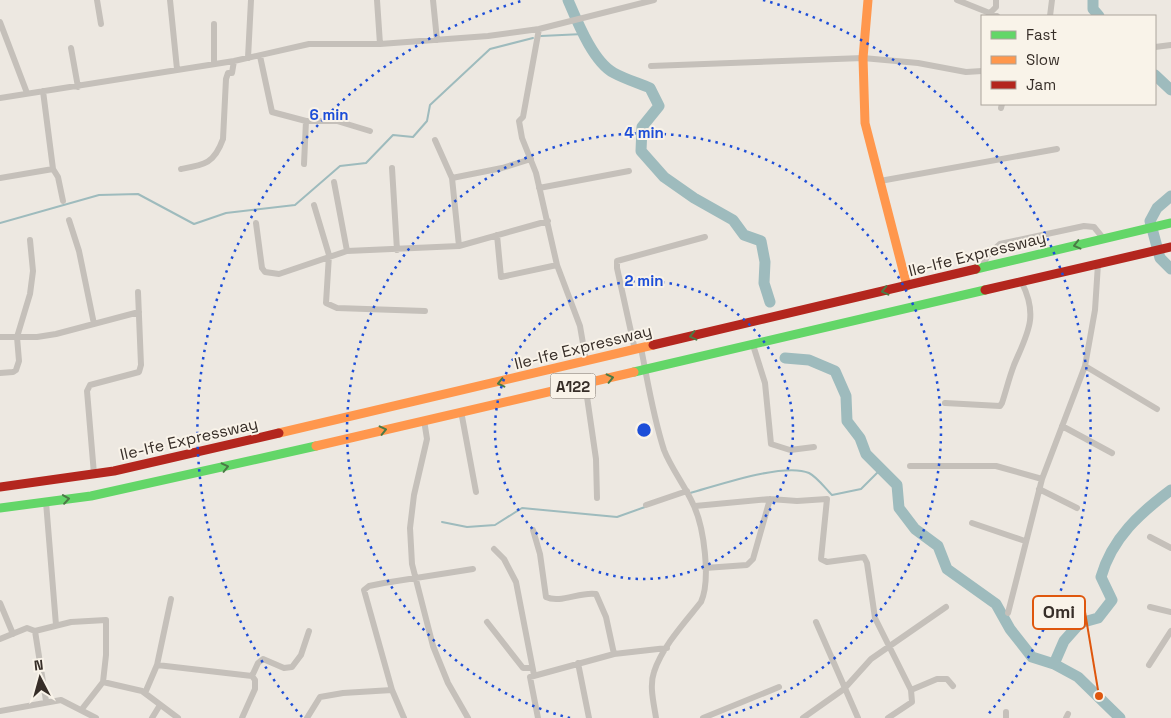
<svg xmlns="http://www.w3.org/2000/svg" width="1171" height="718" viewBox="0 0 1171 718" font-family="'Space Grotesk',sans-serif">
	<style>
		.lines { fill: none; stroke-linecap: round; stroke-linejoin: round }
		.stream { stroke: #9ebbbd; stroke-width: 2 }
		.river { stroke: #9ebbbd; stroke-width: 11 }
		.street { stroke: #c5c0ba; stroke-width: 6 }
		.fast { stroke: #63d668; stroke-width: 9 }
		.slow { stroke: #ff974d; stroke-width: 9 }
		.jam { stroke: #b3261e; stroke-width: 9 }
		.oneway { stroke: #4b7a45 }
		.ring { fill: none; stroke: #1d4ed8; stroke-width: 2.5; stroke-dasharray: 2.5 5 }
		.labels { text-anchor: middle; dominant-baseline: central; stroke-width: 4; stroke-linejoin: round; paint-order: stroke }
		.shield { fill: #f9f3e9; stroke: #716962; stroke-width: 1 }
		.shield-label { font-size: 15px; font-weight: bold; fill: #372e28 }
		.street-label { font-size: 16px; fill: #372e28; stroke: #f9f3e9 }
		.centre { fill: #1d4ed8; stroke: #f9f3e9; stroke-width: 2.5 }
		.ring-label { font-size: 15px; text-anchor: middle; font-weight: bold; fill: #1d4ed8; stroke: #f9f3e9; stroke-width: 4; stroke-linejoin: round; paint-order: stroke }
		.leader { fill: none; stroke: #df570d; stroke-width: 2 }
		.callout-dot { fill: #df570d; stroke: #f9f3e9; stroke-width: 2 }
		.callout { fill: #f9f3e9; stroke: #df570d; stroke-width: 2 }
		.callout-label { font-size: 18px; text-anchor: middle; font-weight: bold; fill: #372e28 }
	</style>
	<rect width="100%" height="100%" fill="#ede8e1"/>
	<g class="lines">
		<path class="stream" d="M541 36 583 34
			M0 223 99 195 138 194 194 224 226 213 295 205 340 166 366 163 393 135 413 137 427 121 430 105 490 49 533 38
			M690 493C716 486 784 462 809 473 817 477 825 488 832 495L861 489 881 469
			M442 522 467 527 495 525 522 508 617 517 645 507"/>
		<path class="river" d="M568 0C577 21 593 62 614 73 625 79 638 83 650 88L659 106 642 127 641 151 664 177 694 198 733 220 744 235 761 241 765 262 764 283 770 302
			M1093 0V9L1099 16
			M1155 75 1171 90
			M1171 196 1157 208 1150 221 1160 258 1171 269
			M785 358 809 360 835 371 846 396 847 421 860 438 866 454 897 485 899 508 915 529 938 546 947 569 996 604 1010 629 1032 657 1054 664 1078 677 1120 718
			M1054 664 1064 641 1080 623 1098 618 1112 600 1101 577C1112 538 1140 513 1171 490"/>
		<path class="street" d="M97 0 101 24
			M170 0 177 69
			M377 0 380 44
			M433 0 437 40
			M957 0 997 16
			M990 13 996 7V0
			M1050 16 1052 0
			M0 22 27 93
			M214 24V64
			M539 29 523 117 519 121 522 138 536 173 557 265 580 326 586 361
			M1155 47 1171 45
			M71 48 78 87
			M260 56 272 112 306 121H337L370 131
			M248 58 251 0
			M651 66 863 58 918 63 966 72 982 71
			M43 91 53 169 58 177 63 201
			M0 98 234 61 309 44H380L488 36 539 29 654 0
			M1001 108 1002 104
			M435 140 452 178 459 246
			M304 164 306 121
			M392 168 397 250
			M181 169C204 165 214 164 223 139L226 79 228 73H232L234 61
			M0 178 53 169
			M452 178 502 168 531 159
			M880 181 1057 149
			M334 182 347 251
			M539 188 629 171
			M314 205 329 255 326 303 337 308 425 311
			M69 220 79 251 94 324
			M256 223 262 268 265 272 279 274 347 251 459 246 548 221
			M497 235 501 277 557 265
			M982 267 988 255 1000 244 1084 226 1094 227 1103 238
			M0 337H37L56 334 139 312
			M753 345 765 383 771 444 790 450 814 447
			M641 348C648 383 653 416 664 450 671 468 685 486 693 504 704 526 711 580 701 602 685 622 662 647 654 672 649 686 654 704 656 718
			M635 350 617 268V261L705 237
			M1085 366 1157 409
			M0 373 13 372 16 370 19 361 17 337 30 294 33 271 30 240
			M585 383 596 459 597 498
			M945 403 1000 406 1002 403C1006 391 1009 378 1014 365 1027 334 1039 317 1022 283
			M461 411 476 492
			M424 420 427 439 414 495 410 528 412 564 433 646 448 683 468 718
			M1062 426 1112 453
			M910 466H996L1042 479
			M94 474 87 391 90 385 139 372 141 365 138 292
			M1039 489 1077 508
			M46 502 56 625
			M646 505 687 491
			M695 506 770 499 797 501 827 499 821 559 827 562 864 557 867 563 875 618 911 690
			M972 523 1025 541
			M533 530 540 554 546 597C560 604 581 591 596 594L606 617 614 654
			M1150 537 1171 548
			M494 549 504 559 516 582 534 675
			M705 568 747 565 753 559 770 499
			M0 603 13 634
			M1150 607 1171 612
			M1008 613 1042 479 1085 366 1095 310 1098 264
			M487 622 523 668H532
			M816 622 858 718
			M35 631 71 622 106 620V655L103 682 82 709
			M35 631 46 701
			M0 639 27 628 35 631
			M578 663 589 718
			M157 665 252 676 255 680V689L242 718
			M1149 665 1171 631
			M252 676 258 663 263 659 284 668 292 667 301 655 309 631
			M103 682 142 691 178 718
			M145 693 157 665 171 599
			M0 711 61 700 96 718
			M152 718 160 705
			M307 718 320 697 343 693 392 690
			M404 718 392 690 364 590 369 586 384 583 473 569
			M538 718 530 677 614 654 667 648
			M703 718 779 687
			M803 718 844 689 871 659 946 607
			M888 718 912 702 911 690 937 679H947L953 686
			M1006 718V712
			M1066 718 1068 714"/>
		<path class="fast" d="M976 269 1171 223
			M634 372 985 290
			M0 508 91 496 316 446"/>
		<path class="slow" d="M868 0 863 58 865 123 907 286
			M279 433 653 345
			M316 446 634 372"/>
		<path class="jam" d="M985 290 1171 247
			M653 345 976 269
			M0 487 114 471 279 433"/>
	</g>
	<defs><path id="oneway-chevron" d="M-2-3.5L2.5 0L-2 3.5" fill="none" stroke-width="1.6" stroke-linecap="round" stroke-linejoin="round" transform="scale(1.25)"/></defs>
	<g class="oneway">
		<use href="#oneway-chevron" transform="translate(1077 245) rotate(166)"/>
		<use href="#oneway-chevron" transform="translate(885 291) rotate(167)"/>
		<use href="#oneway-chevron" transform="translate(693 336) rotate(167)"/>
		<use href="#oneway-chevron" transform="translate(610 378) rotate(-13)"/>
		<use href="#oneway-chevron" transform="translate(501 383) rotate(167)"/>
		<use href="#oneway-chevron" transform="translate(383 430) rotate(-13)"/>
		<use href="#oneway-chevron" transform="translate(225 467) rotate(-13)"/>
		<use href="#oneway-chevron" transform="translate(66 499) rotate(-8)"/>
	</g>
	<g class="ring">
		<circle cx="644" cy="430" r="149"/>
		<path d="M570 718A297 297 0 1 1 718 718"/>
		<path d="M302 717A446 446 0 0 1 525 0M763 0A446 446 0 0 1 986 717"/>
	</g>
	<g class="labels">
		<rect class="shield" x="550.5" y="373.5" width="45" height="25" rx="4"/>
		<g class="shield-label">
			<text x="573" y="386">A122</text>
		</g>
		<g class="street-label">
			<text transform="translate(977 254) rotate(-14)">Ile-Ife Expressway</text>
			<text transform="translate(583 347) rotate(-14)">Ile-Ife Expressway</text>
			<text transform="translate(189 439) rotate(-13)">Ile-Ife Expressway</text>
		</g>
	</g>
	<circle cx="644" cy="430" r="8" class="centre"/>
	<g class="ring-label">
		<text x="329" y="120">6 min</text>
		<text x="644" y="138">4 min</text>
		<text x="644" y="286">2 min</text>
	</g>
	<path class="leader" d="M1099 696L1085 612"/>
	<circle class="callout-dot" cx="1099" cy="696" r="5"/>
	<rect class="callout" x="1033" y="596" width="52" height="33" rx="5"/>
	<g class="callout-label">
		<text x="1059" y="618">Omi</text>
	</g>
	<rect x="981" y="15" width="175" height="90" fill="#f9f3e9" stroke="#aba49c"/>
	<rect x="991" y="31" width="25" height="8" fill="#63d668" stroke="#aba49c"/>
	<text x="1026" y="40" font-size="15" fill="#372e28">Fast</text>
	<rect x="991" y="56" width="25" height="8" fill="#ff974d" stroke="#aba49c"/>
	<text x="1026" y="65" font-size="15" fill="#372e28">Slow</text>
	<rect x="991" y="81" width="25" height="8" fill="#b3261e" stroke="#aba49c"/>
	<text x="1026" y="90" font-size="15" fill="#372e28">Jam</text>
	<g transform="translate(40 678) rotate(354)" stroke="#f9f3e9" stroke-width="4" paint-order="stroke">
	<path d="M0-4L9 19L0 12L-9 19Z" fill="#372e28"/>
	<text y="-8" font-size="14" font-weight="bold" text-anchor="middle" fill="#372e28">N</text>
	</g>
</svg>
